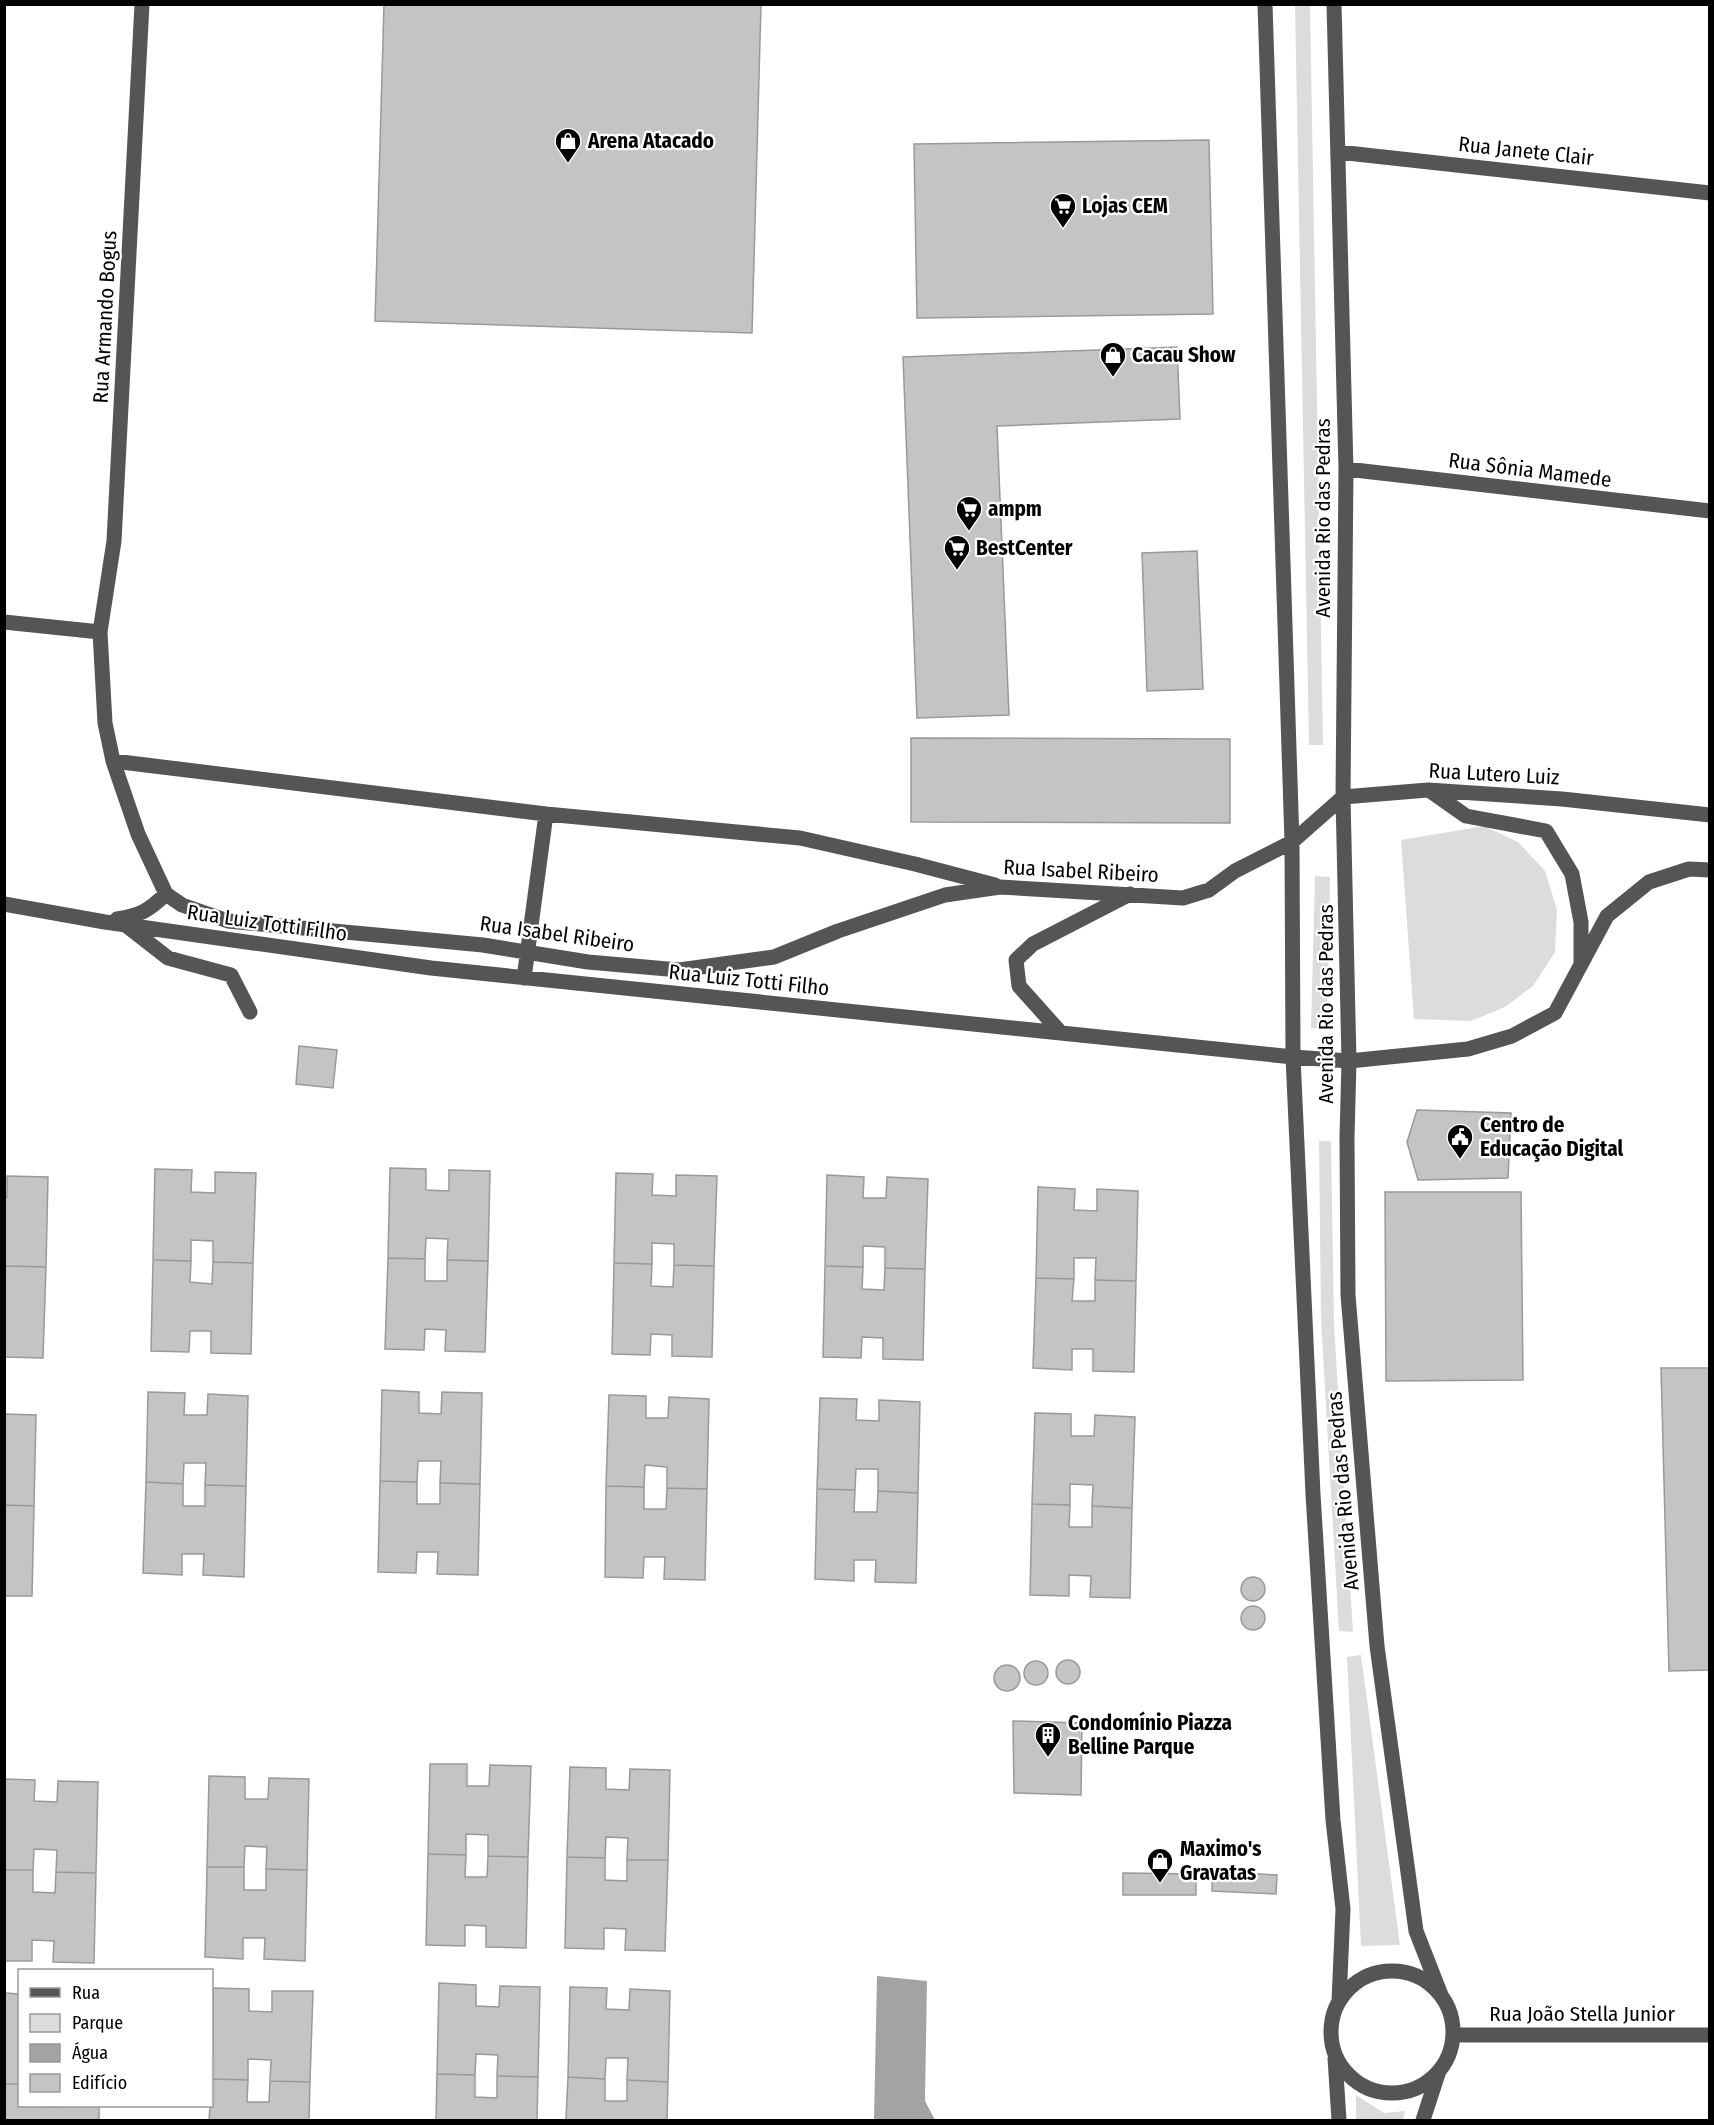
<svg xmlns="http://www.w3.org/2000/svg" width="1714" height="2125" viewBox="0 0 1714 2125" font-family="'Fira Sans Condensed',sans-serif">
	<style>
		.green { fill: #dcdcdc }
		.water { fill: #a3a3a3 }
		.building { fill: #c4c4c4; stroke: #999; stroke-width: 1.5 }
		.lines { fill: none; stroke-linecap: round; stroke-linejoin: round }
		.minor { stroke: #555; stroke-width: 15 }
		.labels { text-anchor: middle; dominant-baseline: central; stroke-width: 4.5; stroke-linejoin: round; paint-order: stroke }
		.poi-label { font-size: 21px; font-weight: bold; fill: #000; stroke: #fff; text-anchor: start }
		.street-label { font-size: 21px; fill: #000; stroke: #fff }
	</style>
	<rect width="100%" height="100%" fill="#fff"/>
	<path class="green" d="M1295 5H1310L1323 745H1309Z
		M1484 826 1518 842 1545 871 1557 910 1555 952 1533 986 1505 1007 1471 1021 1414 1019 1401 840Z
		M1315 876 1330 877 1327 1029 1311 1028Z
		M1319 1141H1331L1334 1325 1353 1632 1339 1631 1321 1320Z
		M1361 1655 1400 1945 1361 1946 1347 1657Z
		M1356 2095 1384 2113 1405 2111 1403 2120H1356Z"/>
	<path class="water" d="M877 1976 927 1981 925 2101 935 2120H874Z"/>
	<path class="building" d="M384 4H761L752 333 375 321Z
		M1209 140 1213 314 917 318 914 144Z
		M1177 347 1180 419 997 426 1009 715 917 718 903 357Z
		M1197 551 1203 689 1147 691 1142 553Z
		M911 738 1230 739V823L911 822Z
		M299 1046 337 1050 333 1088 296 1084Z
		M1417 1110 1511 1113 1508 1178 1418 1180 1407 1142Z
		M390 1168 426 1169V1190L449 1191V1170L490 1171 488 1261 447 1260 448 1239 426 1238 425 1259 388 1258Z
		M155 1169 192 1170 191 1192 215 1193V1172L256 1173 253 1263 213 1262V1241L191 1240V1261L153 1260Z
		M616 1173 653 1174 652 1195 676 1196V1175L717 1176 714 1266 674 1265V1244L652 1243V1264L614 1263Z
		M827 1175 864 1177 863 1198H886L887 1177 928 1179 925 1269 885 1268V1247L863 1246V1267L825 1266Z
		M7 1176 48 1177 46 1267 5 1266 4 1197H7Z
		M1038 1187 1075 1189 1074 1210 1097 1211V1189L1138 1191 1136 1281 1095 1280 1096 1258H1074V1279L1036 1278Z
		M1385 1192H1521L1523 1380 1386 1381Z
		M388 1258 425 1259V1281H447V1260L488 1261 485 1352 445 1351 446 1330 425 1329 424 1350 385 1349Z
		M153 1260 191 1261 190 1282 212 1284 213 1262 253 1263 251 1354 211 1353V1331H190L189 1352 151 1351Z
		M614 1263 652 1264 651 1286 673 1287 674 1265 714 1266 712 1357 672 1356V1335L651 1334 650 1355 612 1354Z
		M5 1266 46 1267 43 1358 4 1357Z
		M825 1266 863 1267 862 1289 884 1290 885 1268 925 1269 923 1360 883 1359V1338L862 1337 861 1358 823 1357Z
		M1036 1278 1074 1279 1072 1301H1095V1280L1136 1281 1134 1372 1093 1371V1349H1072V1370L1033 1368Z
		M1661 1368H1710V1670L1669 1671Z
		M382 1390 419 1392V1413L441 1414 442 1392 482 1393 480 1484 440 1483 441 1461H418L417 1482 380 1481Z
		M148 1392 185 1393 184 1415H207L208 1394 248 1396 246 1486 205 1485 206 1463H184L183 1484 146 1482Z
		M609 1395 646 1396V1418H668L669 1397 709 1399 707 1489 667 1488V1467L645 1465 644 1487 606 1486Z
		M820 1398 857 1399 856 1420 879 1421V1400L920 1402 918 1493 878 1491V1469H856L855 1490 817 1489Z
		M1035 1413 1071 1414V1436H1094L1095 1415 1135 1417 1132 1508 1092 1506 1093 1485 1070 1484V1505L1032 1504Z
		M4 1414 36 1415 34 1506 4 1505Z
		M380 1481 417 1482V1504H440V1483L480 1484 478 1575 437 1574 438 1552H417L416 1573 378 1572Z
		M146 1482 183 1484V1506H205V1485L246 1486 244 1577 203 1575 204 1554H182V1575L143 1573Z
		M606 1486 644 1487V1509H666L667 1488 707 1489 705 1580 664 1579 665 1557H644L643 1578 605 1577Z
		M817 1489 855 1490 854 1512H877L878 1491 918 1493 916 1583 875 1582 876 1560H854V1581L815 1579Z
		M1032 1504 1070 1505 1069 1527H1092V1506L1132 1508 1130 1598 1090 1597 1091 1576 1069 1575V1596L1030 1595Z
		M4 1505 34 1506 32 1596H4Z
		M1241 1589a12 12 0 1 1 24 0a12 12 0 1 1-24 0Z
		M1241 1618a12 12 0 1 1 24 0a12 12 0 1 1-24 0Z
		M1056 1672a12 12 0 1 1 24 0a12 12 0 1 1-24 0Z
		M1024 1673a12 12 0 1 1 24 0a12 12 0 1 1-24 0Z
		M994 1678a13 13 0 1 1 26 0a13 13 0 1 1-26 0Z
		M1013 1721 1082 1723 1081 1795 1014 1793Z
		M430 1764H467V1786H489L490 1765 531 1766 528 1857 488 1856V1835L466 1834V1855L428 1854Z
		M570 1767 606 1768V1789L629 1790 630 1769 670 1770 668 1860H627L628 1838 606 1837 605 1858 567 1857Z
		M209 1776 245 1777V1799H268L269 1778 309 1779 307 1870 266 1869 267 1847 245 1846 244 1867H207Z
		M4 1779 35 1780 34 1801 57 1802 58 1781 98 1782 96 1873 56 1872 57 1850 34 1849 33 1870H4Z
		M428 1854 466 1855 465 1877H487L488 1856 528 1857 526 1948 486 1947V1926L465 1925V1946L426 1945Z
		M567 1857 605 1858V1880L627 1881V1860H668L665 1951 625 1950 626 1929 604 1928V1949L565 1948Z
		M207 1867H244V1890H266V1869L307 1870 305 1961 264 1959 265 1938H243V1959L205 1957Z
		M4 1870H33V1892L55 1893 56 1872 96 1873 94 1963 53 1962 54 1941 32 1940V1961H4Z
		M1212 1871 1277 1875 1276 1894 1212 1891Z
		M1123 1873 1196 1874V1895H1123Z
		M439 1983 476 1985V2006L499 2007 500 1986 540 1987 538 2077 497 2076 498 2055 476 2054 475 2075 437 2074Z
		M570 1987 607 1988 606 2009 629 2010 630 1989 670 1991 668 2082 627 2080 628 2058H606L605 2079 568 2077Z
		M213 1988 249 1989V2011L272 2012V1991H313L310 2082 270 2081 271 2060 248 2059V2080L212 2079Z
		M4 1993 20 1994V2084H4Z
		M437 2074 475 2075V2097L497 2098V2076L538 2077 537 2120H436Z
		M568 2077 605 2079V2101H627V2080L668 2082 667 2120H566Z
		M212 2079 248 2080 247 2102H269L270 2081 310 2082 309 2120H209Z
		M4 2084H20V2106L59 2107V2106H99V2120H4Z"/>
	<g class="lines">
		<path class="minor" d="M142 4 114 541 100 632 105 723 113 761 138 834 166 894 182 905 228 921 483 945 588 962 679 970 774 957 838 931 945 895 1000 887 1183 898 1209 890 1235 871 1292 842 1343 797 1428 790 1562 799 1710 815
			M1265 4 1292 842 1293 1057 1313 1494 1333 1820 1343 1909 1339 2001
			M1334 4 1346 469 1343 797 1349 1061 1347 1137 1348 1295 1377 1646 1416 1931 1441 1995
			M1338 152 1710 193
			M1346 469 1710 511
			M4 622 100 632
			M113 761 546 814 800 838 915 864 995 885
			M1429 790 1466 816 1546 831 1572 874 1581 922V963
			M4 904 105 922 431 968 1293 1057 1349 1061 1468 1049 1512 1036 1555 1013 1607 916 1649 882 1689 869 1710 870
			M117 919C141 915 148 911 166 894
			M127 926 168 958 231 975 250 1012
			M524 978 546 814
			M1061 1033 1019 986 1016 960 1033 944 1130 894
			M1331 2032a61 61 0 1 1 122 0a61 61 0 1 1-122 0Z
			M1454 2035H1710
			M1335 2058 1339 2120
			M1423 2120 1438 2074"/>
	</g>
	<defs>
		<g id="shop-pin" transform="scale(1.35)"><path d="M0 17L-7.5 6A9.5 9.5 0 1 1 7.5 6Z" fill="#000" stroke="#fff"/><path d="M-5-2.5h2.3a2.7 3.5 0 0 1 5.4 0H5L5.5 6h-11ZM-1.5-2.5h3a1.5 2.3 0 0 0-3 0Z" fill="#fff"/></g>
		<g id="supermarket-pin" transform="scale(1.35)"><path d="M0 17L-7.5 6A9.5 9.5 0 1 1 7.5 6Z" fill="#000" stroke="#fff"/><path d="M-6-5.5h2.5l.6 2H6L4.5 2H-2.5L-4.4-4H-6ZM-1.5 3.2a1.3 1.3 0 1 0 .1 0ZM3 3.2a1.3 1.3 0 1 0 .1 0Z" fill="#fff"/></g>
		<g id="civic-pin" transform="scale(1.35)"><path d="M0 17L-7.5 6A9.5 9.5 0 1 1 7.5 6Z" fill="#000" stroke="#fff"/><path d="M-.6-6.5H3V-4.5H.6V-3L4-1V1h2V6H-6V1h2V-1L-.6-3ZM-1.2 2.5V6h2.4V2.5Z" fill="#fff"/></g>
		<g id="building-pin" transform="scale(1.35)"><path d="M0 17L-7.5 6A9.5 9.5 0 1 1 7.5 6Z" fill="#000" stroke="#fff"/><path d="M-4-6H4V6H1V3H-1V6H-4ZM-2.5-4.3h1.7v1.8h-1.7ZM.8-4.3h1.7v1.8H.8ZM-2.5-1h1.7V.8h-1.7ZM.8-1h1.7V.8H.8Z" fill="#fff"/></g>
	</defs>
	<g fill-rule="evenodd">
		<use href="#shop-pin" x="568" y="141"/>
		<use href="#supermarket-pin" x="1063" y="206"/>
		<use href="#shop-pin" x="1113" y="355"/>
		<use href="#supermarket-pin" x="969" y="509"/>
		<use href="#supermarket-pin" x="957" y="548"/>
		<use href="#civic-pin" x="1460" y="1137"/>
		<use href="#building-pin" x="1048" y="1735"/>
		<use href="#shop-pin" x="1160" y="1861"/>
	</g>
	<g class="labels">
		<g class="poi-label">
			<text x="588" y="141">Arena Atacado</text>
			<text x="1082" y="206">Lojas CEM</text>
			<text x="1132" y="355">Cacau Show</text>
			<text x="988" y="509">ampm</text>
			<text x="976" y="548">BestCenter</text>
			<text x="1480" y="1125">Centro de<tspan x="1480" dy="24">Educação Digital</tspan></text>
			<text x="1068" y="1723">Condomínio Piazza<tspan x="1068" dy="24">Belline Parque</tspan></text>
			<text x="1180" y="1849">Maximo's<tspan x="1180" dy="24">Gravatas</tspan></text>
		</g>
		<g class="street-label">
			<text transform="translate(1526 151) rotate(6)">Rua Janete Clair</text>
			<text transform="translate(105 317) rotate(-87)">Rua Armando Bogus</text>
			<text transform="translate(1530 470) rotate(7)">Rua Sônia Mamede</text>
			<text transform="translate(1323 518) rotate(-90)">Avenida Rio das Pedras</text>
			<text transform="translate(1494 774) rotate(3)">Rua Lutero Luiz</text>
			<text transform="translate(1081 871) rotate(3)">Rua Isabel Ribeiro</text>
			<text transform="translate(267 923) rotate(8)">Rua Luiz Totti Filho</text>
			<text transform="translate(557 934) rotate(8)">Rua Isabel Ribeiro</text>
			<text transform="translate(749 980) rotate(6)">Rua Luiz Totti Filho</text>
			<text transform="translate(1326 1004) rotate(-90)">Avenida Rio das Pedras</text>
			<text transform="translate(1343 1491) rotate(-95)">Avenida Rio das Pedras</text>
			<text x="1582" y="2014">Rua João Stella Junior</text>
		</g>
	</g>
	<rect width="1714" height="2125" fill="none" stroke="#000000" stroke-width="12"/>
	<rect x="18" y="1969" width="195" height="138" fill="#ffffff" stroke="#999999" stroke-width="1.5"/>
	<rect x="30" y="1988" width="30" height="9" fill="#555555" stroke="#999999" stroke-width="1.5"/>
	<text x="72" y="1999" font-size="18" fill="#000000">Rua</text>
	<rect x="30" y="2014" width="30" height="18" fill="#dcdcdc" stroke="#999999" stroke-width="1.5"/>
	<text x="72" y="2029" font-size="18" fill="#000000">Parque</text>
	<rect x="30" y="2044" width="30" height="18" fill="#a3a3a3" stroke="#999999" stroke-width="1.5"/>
	<text x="72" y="2059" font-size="18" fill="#000000">Água</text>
	<rect x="30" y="2074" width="30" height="18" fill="#c4c4c4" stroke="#999999" stroke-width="1.5"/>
	<text x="72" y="2089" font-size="18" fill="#000000">Edifício</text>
</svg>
